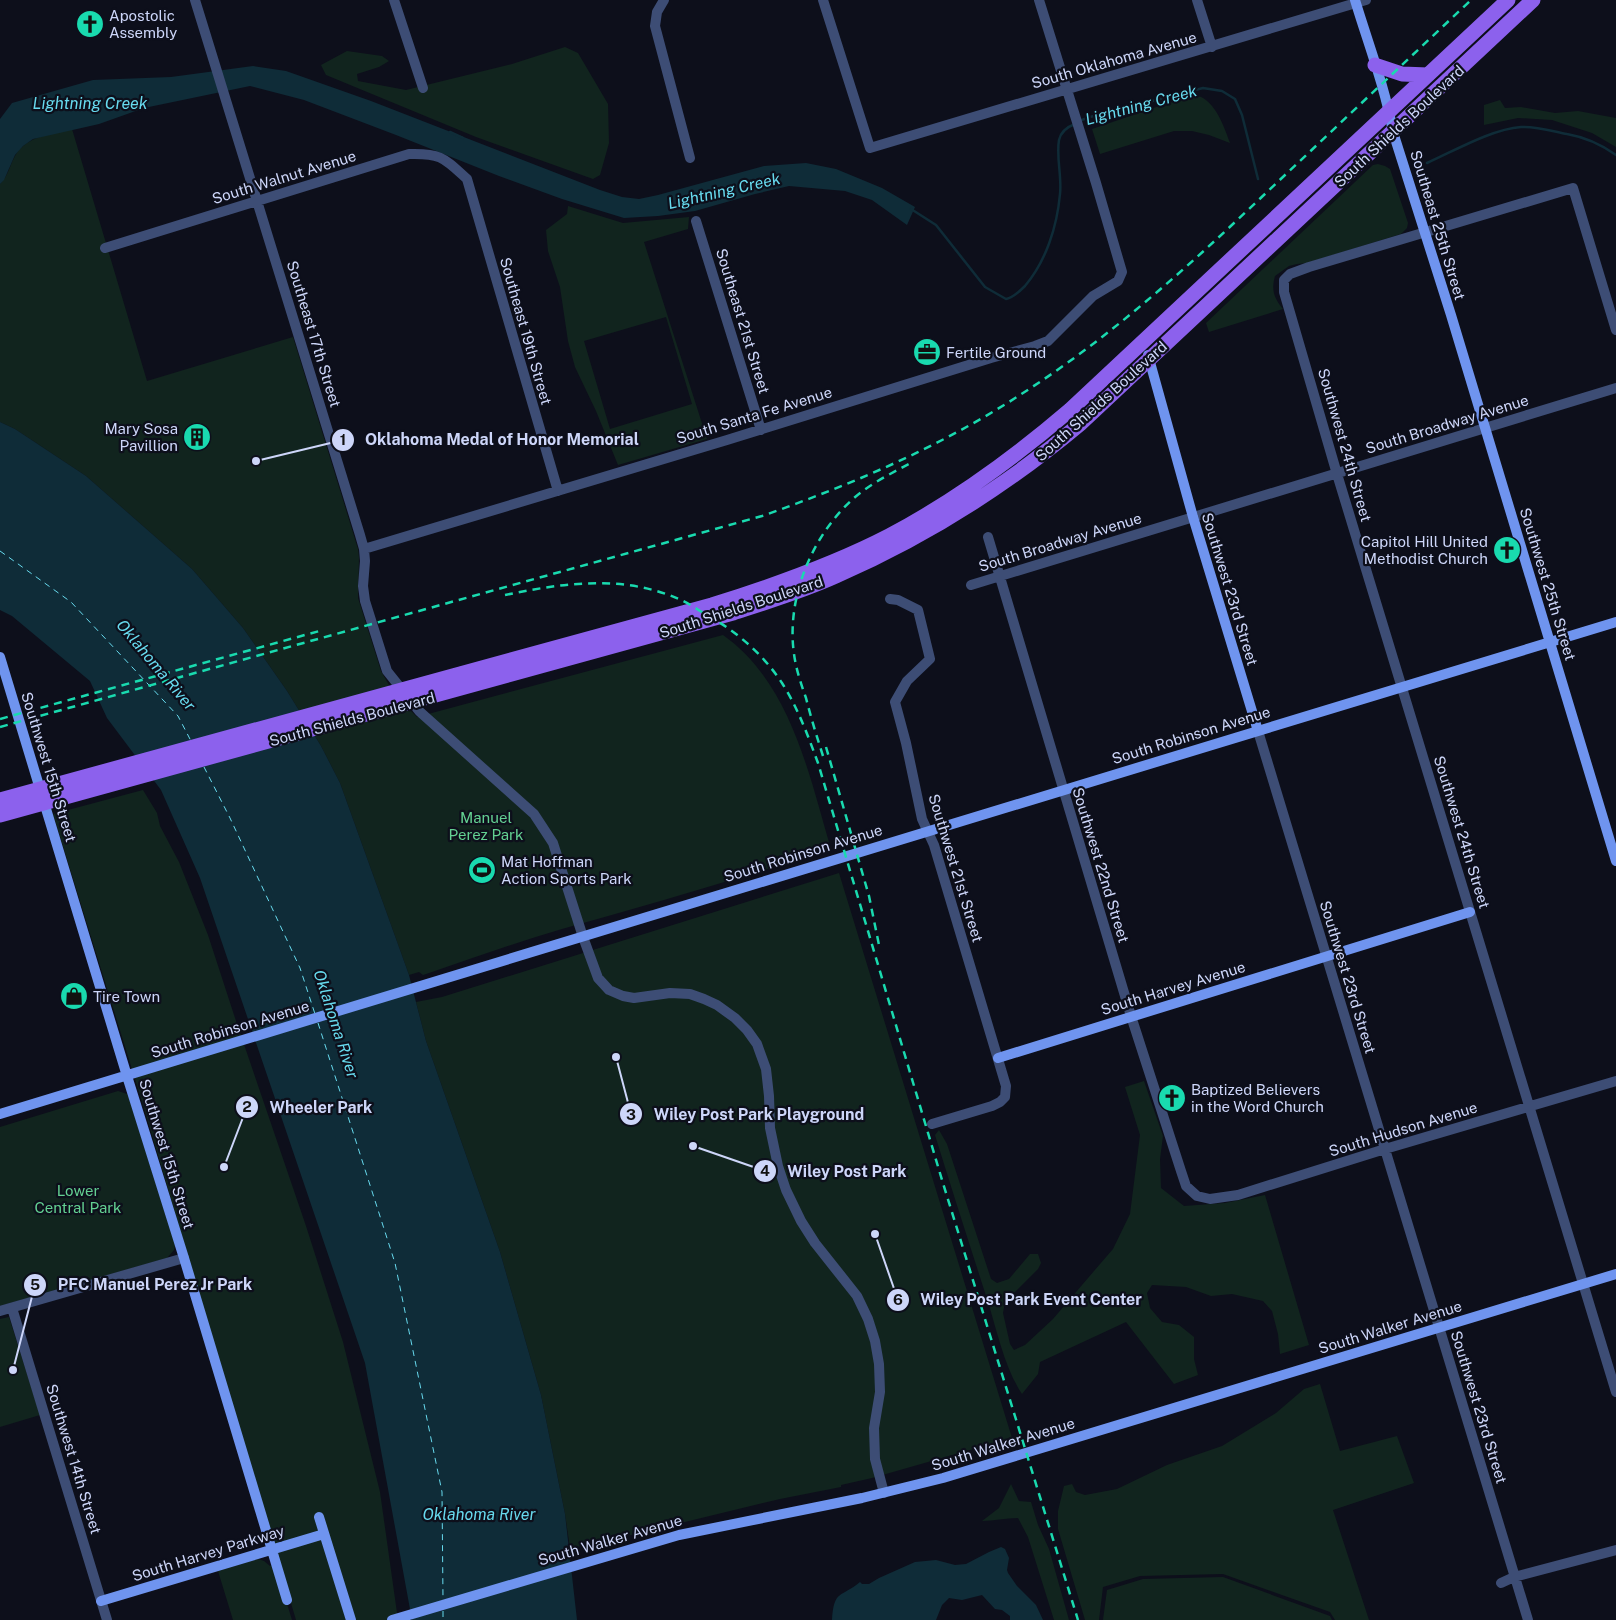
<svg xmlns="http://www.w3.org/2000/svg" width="1616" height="1620" viewBox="0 0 1616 1620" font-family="'Public Sans',sans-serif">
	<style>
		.green { fill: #11241e; fill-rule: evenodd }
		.water { fill: #0f2c38 }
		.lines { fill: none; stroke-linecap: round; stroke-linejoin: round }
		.stream { stroke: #0f2c38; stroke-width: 2.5 }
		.ferry { stroke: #67daee; stroke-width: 1; stroke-dasharray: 6 5; stroke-linecap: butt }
		.street { stroke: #3d4d75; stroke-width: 10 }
		.secondary { stroke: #6f94ef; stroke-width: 10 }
		.primary { stroke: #8c61ed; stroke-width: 15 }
		.rail { stroke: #19daaf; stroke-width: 2.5; stroke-dasharray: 8 6; stroke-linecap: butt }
		.labels { text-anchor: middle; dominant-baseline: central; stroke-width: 4.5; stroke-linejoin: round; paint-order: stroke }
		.poi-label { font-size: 15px; fill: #cdd6f9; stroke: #0d0f1b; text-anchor: start }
		.street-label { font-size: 15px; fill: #cdd6f9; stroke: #0d0f1b }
		.park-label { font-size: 15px; fill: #63d092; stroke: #0d0f1b }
		.water-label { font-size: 16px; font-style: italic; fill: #67daee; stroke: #0d0f1b }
		.leader { fill: none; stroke: #cdd6f9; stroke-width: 2 }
		.callout-dot { fill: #cdd6f9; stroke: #0d0f1b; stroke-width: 2 }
		.mark-label { font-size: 15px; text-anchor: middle; font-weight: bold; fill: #111 }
		.callout-label { font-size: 16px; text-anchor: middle; font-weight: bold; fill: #cdd6f9; stroke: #0d0f1b; stroke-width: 4.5; stroke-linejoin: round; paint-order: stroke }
	</style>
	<rect width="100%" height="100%" fill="#0d0f1b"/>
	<path class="green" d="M565 47 578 53 608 104 609 143 600 175 593 179 476 137 326 75 321 65 347 51 382 56 389 61 379 67 357 74 358 81 406 90 512 64Z
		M1192 95C1195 96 1200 96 1203 98 1217 106 1225 129 1230 143L1209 135 1192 131H1174L1100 154 1092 129Z
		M1500 100 1505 108 1521 107 1555 113 1578 111 1616 118V147L1592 133 1552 120 1518 118 1484 125V105Z
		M72 129 147 381 293 337 358 549 359 558 358 598 381 671 390 687 401 701 417 717 723 635C791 683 809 775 831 849 741 878 652 904 562 929 518 942 475 957 432 972L423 975 419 972 409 975 340 783 321 746 287 691 243 628 192 569 86 476 15 429 0 422V184C8 176 10 165 15 156 27 135 51 135 72 129Z
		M1378 164 1385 166 1390 169 1408 223 1407 228 1401 234 1307 263 1297 264 1289 266 1275 276C1271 290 1274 298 1283 309L1209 332 1206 323 1373 165Z
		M568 206 623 223 689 217 688 229 644 242 707 439 618 465 596 411 575 367 568 341 560 287 548 251 546 230 567 214ZM666 317 692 404 610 429 584 341Z
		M143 790 157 813 160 826 179 862 208 935 236 1021 306 1226 343 1342 380 1492 398 1620H296L144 1108 53 814Z
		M839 873 1012 1438 872 1478 841 1485V1487L780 1499 594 1544 570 1548 565 1514 541 1395 500 1252 426 1041 416 1002 442 997Z
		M1144 1081 1163 1136 1160 1159 1161 1188 1184 1206 1225 1203 1265 1195 1309 1345 1280 1354 1278 1334 1272 1311 1263 1301 1232 1294 1211 1296 1186 1287 1152 1285 1147 1293 1150 1308 1162 1322 1179 1325 1194 1337V1359L1198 1375 1174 1384 1126 1322 1040 1362 1038 1374 1022 1394C1005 1369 997 1331 988 1302 970 1246 952 1190 935 1135L939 1130 947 1144 991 1279 997 1283 1009 1279 1030 1254H1038L1041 1263 1038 1269 1005 1302 1003 1313 1010 1344 1014 1350 1025 1345 1053 1319 1094 1271 1113 1249 1130 1214 1140 1135 1125 1087Z
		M118 1091 127 1094 129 1098 175 1245 174 1250 167 1258 0 1306V1127Z
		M9 1317 40 1415 0 1427V1319Z
		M1320 1384 1340 1451 1397 1436 1414 1483 1333 1510 1369 1620H1335L1330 1612 1223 1574 1140 1576 1103 1587 1099 1620H1085L1058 1529V1511L1064 1486 1072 1484 1076 1492 1085 1495 1117 1489 1167 1465 1222 1446 1276 1413 1304 1389Z
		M1011 1484 1019 1501 1031 1502 1038 1525 1049 1549 1069 1620H1054L1028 1537 1018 1518C1005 1518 994 1521 982 1521L999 1508Z
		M258 1559 264 1561 270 1566 275 1564 292 1620H233L218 1571Z
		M1223 1577 1330 1616 1332 1620H1103L1107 1590 1143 1579Z"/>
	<path class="water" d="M253 66 286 71 371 101 600 190 622 197 639 199 658 195 764 166 806 163 836 169 882 188 915 207 907 225 872 200 845 191 789 186 755 194 695 211 658 216 624 218 562 199 499 176 396 135 304 100 250 86 144 108 99 124 33 139 23 146 15 155 4 180 0 184V119L12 103 93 80 171 77Z
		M0 422 15 429 86 476 192 569 243 628 287 691 321 746 340 783 409 975 426 1041 500 1252 541 1395 565 1514 577 1620H412L365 1363 200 878 161 790 107 718 90 681 12 616 0 610Z
		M1001 1547 1005 1549 1009 1558 1007 1570 1008 1573 1017 1586 1036 1605 1043 1620H1010V1616L1002 1610 995 1609 982 1595 962 1600 949 1598 942 1605 936 1620H832C834 1589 841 1598 860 1582L862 1584H869L879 1578 915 1562 936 1560 955 1565 966 1564 989 1552Z"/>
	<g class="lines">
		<path class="stream" d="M1079 121 1090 117 1203 88 1222 91 1235 99 1242 115 1258 179
			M450 132 463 138
			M1427 163C1454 151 1492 129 1521 127 1536 126 1552 131 1567 134 1584 137 1602 145 1616 155
			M911 209 936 225 985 287 1006 299C1013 298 1020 291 1025 286 1046 261 1057 227 1060 194 1062 176 1056 157 1059 140 1061 131 1067 127 1075 124"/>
		<path class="ferry" d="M0 551 71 602 178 716 191 741
			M204 767 230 818 300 968 315 1014
			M318 1023 395 1263 442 1492 443 1599
			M443 1611V1620"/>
		<path class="street" d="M195 0 360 535 364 549 365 561 363 586 365 601 387 671 419 711 534 814 553 843 583 937 598 978 609 990 623 996 634 998 670 993 690 994 704 999 717 1005 735 1018 747 1030 757 1044 766 1069 769 1096 770 1128 778 1166 786 1190 801 1221 815 1243 857 1296 868 1319 875 1341 879 1364 880 1392 874 1428 875 1459 884 1493
			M394 0 423 88
			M664 0 657 12 655 26 690 158
			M823 0 870 148 1366 0
			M1197 0 1212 47
			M696 221 761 430
			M105 248 409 154C441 153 444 158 467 179L558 491
			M1616 330 1573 188 1309 267 1290 274 1284 280V292L1337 474 1616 1392
			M988 537 1131 1016 1181 1171 1186 1186 1197 1196 1210 1199 1238 1195 1385 1149 1616 1081
			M364 549 727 440 991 358 1035 346 1048 341 1093 296 1118 281 1122 272 1096 183 1039 0
			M971 585 1616 388
			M890 599 898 600 918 610 930 659 907 681 895 702 906 743 922 819 934 845 1006 1086 1005 1097 1000 1102 992 1106 932 1124
			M1258 731 1528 1620
			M12 1308 107 1620
			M0 1311 184 1258
			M1501 1583 1514 1577 1616 1550"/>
		<path class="secondary" d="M1355 0C1368 43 1385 87 1393 132L1451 315 1616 861
			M1148 355 1193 517 1258 731
			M0 657 127 1076 184 1258 287 1600
			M998 1058 1470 912
			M0 1114 1616 622
			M319 1517 351 1620
			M101 1601 324 1534
			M392 1620 679 1535 862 1498 943 1478 1616 1274"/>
		<path class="primary" d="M1375 65 1402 74 1428 75
			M0 800 712 605C773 586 833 565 889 536 955 501 1014 458 1070 410L1508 0
			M0 815 733 613C767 602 803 591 836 576 925 537 1006 486 1080 424L1533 0"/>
		<path class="rail" d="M505 595C563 583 624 574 681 600 690 604 698 610 707 615 737 632 763 654 782 683 798 708 808 736 818 763L942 1180 1078 1620
			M0 719 323 630
			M0 727 762 516C853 484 942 446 1023 393 1112 336 1190 265 1267 192 1335 128 1403 64 1471 0
			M826 747 869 896 879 945
			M823 756C817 737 811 718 806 698 801 684 796 669 794 654 786 598 812 535 854 498 870 484 890 474 909 464"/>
	</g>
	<defs>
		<g id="church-disc" transform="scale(1.4375)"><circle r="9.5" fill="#19daaf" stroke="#0d0f1b"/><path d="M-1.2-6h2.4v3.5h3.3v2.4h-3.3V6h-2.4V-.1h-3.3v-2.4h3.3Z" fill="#111"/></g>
		<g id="office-disc" transform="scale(1.4375)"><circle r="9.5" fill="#19daaf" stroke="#0d0f1b"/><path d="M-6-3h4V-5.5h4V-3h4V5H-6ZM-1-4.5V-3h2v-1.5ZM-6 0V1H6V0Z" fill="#111"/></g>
		<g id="building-disc" transform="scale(1.4375)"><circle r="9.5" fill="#19daaf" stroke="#0d0f1b"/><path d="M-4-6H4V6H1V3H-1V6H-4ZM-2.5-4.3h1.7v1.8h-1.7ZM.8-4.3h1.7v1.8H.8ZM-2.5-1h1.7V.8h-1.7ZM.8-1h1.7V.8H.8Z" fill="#111"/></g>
		<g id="stadium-disc" transform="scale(1.4375)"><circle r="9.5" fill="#19daaf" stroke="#0d0f1b"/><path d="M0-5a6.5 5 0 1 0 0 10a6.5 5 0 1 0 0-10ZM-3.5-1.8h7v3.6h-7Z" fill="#111"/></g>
		<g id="shop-disc" transform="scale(1.4375)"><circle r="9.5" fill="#19daaf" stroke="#0d0f1b"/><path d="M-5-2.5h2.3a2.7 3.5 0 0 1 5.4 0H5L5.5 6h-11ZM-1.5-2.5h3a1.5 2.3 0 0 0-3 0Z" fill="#111"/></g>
	</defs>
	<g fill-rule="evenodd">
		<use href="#church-disc" x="90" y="24"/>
		<use href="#office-disc" x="927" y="352"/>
		<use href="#building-disc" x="197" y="437"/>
		<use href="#church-disc" x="1507" y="550"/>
		<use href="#stadium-disc" x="482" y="870"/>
		<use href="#shop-disc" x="74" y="996"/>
		<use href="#church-disc" x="1172" y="1098"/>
	</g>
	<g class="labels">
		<g class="poi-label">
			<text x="109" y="15">Apostolic<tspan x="109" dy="17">Assembly</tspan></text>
			<text x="946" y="352">Fertile Ground</text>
			<text x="178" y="428" text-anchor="end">Mary Sosa<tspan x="178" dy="17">Pavillion</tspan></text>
			<text x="1488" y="541" text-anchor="end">Capitol Hill United<tspan x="1488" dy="17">Methodist Church</tspan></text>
			<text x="501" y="861">Mat Hoffman<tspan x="501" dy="17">Action Sports Park</tspan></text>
			<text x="93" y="996">Tire Town</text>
			<text x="1191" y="1089">Baptized Believers<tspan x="1191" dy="17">in the Word Church</tspan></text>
		</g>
		<g class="street-label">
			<text transform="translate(1114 60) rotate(-16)">South Oklahoma Avenue</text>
			<text transform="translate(1399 126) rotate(-43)">South Shields Boulevard</text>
			<text transform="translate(284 177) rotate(-17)">South Walnut Avenue</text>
			<text transform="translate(1438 225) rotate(73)">Southeast 25th Street</text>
			<text transform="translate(743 321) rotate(73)">Southeast 21st Street</text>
			<text transform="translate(526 331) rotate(74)">Southeast 19th Street</text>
			<text transform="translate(314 334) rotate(73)">Southeast 17th Street</text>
			<text transform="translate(1101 401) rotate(-42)">South Shields Boulevard</text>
			<text transform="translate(754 415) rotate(-17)">South Santa Fe Avenue</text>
			<text transform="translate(1447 424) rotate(-17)">South Broadway Avenue</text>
			<text transform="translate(1345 445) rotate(74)">Southwest 24th Street</text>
			<text transform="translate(1060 542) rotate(-17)">South Broadway Avenue</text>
			<text transform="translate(1548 584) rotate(73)">Southwest 25th Street</text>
			<text transform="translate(1230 589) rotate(73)">Southwest 23rd Street</text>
			<text transform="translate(741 607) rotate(-18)">South Shields Boulevard</text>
			<text transform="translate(352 719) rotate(-15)">South Shields Boulevard</text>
			<text transform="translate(1191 735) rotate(-17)">South Robinson Avenue</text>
			<text transform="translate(49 767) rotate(73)">Southwest 15th Street</text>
			<text transform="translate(1462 832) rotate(73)">Southwest 24th Street</text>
			<text transform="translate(803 853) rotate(-17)">South Robinson Avenue</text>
			<text transform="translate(1101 865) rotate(73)">Southwest 22nd Street</text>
			<text transform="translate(956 868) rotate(73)">Southwest 21st Street</text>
			<text transform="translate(1348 977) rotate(73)">Southwest 23rd Street</text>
			<text transform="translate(1173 988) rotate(-17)">South Harvey Avenue</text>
			<text transform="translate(230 1029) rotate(-17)">South Robinson Avenue</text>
			<text transform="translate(1403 1129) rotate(-17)">South Hudson Avenue</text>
			<text transform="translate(167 1154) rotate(73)">Southwest 15th Street</text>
			<text transform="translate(1390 1327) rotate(-17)">South Walker Avenue</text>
			<text transform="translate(1479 1407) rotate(73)">Southwest 23rd Street</text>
			<text transform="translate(1003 1444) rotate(-17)">South Walker Avenue</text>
			<text transform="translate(74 1459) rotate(73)">Southwest 14th Street</text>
			<text transform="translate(610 1540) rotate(-16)">South Walker Avenue</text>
			<text transform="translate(208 1553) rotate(-17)">South Harvey Parkway</text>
		</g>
		<g class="park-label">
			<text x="486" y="817">Manuel<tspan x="486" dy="17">Perez Park</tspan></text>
			<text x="78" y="1190">Lower<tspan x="78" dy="17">Central Park</tspan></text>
		</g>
		<g class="water-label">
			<text x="90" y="103">Lightning Creek</text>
			<text transform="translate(1141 105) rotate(-15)">Lightning Creek</text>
			<text transform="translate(724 191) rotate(-13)">Lightning Creek</text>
			<text transform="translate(156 665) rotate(50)">Oklahoma River</text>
			<text transform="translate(336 1024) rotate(72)">Oklahoma River</text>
			<text x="479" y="1514">Oklahoma River</text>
		</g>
	</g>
	<path class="leader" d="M256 461L343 440M224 1167L247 1107M616 1057L631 1114M693 1146L765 1171M13 1370L35 1285M875 1234L898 1300"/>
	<g class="callout-dot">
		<circle cx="256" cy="461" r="5"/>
		<circle cx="224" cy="1167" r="5"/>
		<circle cx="616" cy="1057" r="5"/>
		<circle cx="693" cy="1146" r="5"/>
		<circle cx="13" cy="1370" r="5"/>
		<circle cx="875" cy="1234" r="5"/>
		<circle cx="343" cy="440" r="12"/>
		<circle cx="247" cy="1107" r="12"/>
		<circle cx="631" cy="1114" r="12"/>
		<circle cx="765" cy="1171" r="12"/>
		<circle cx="35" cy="1285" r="12"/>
		<circle cx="898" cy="1300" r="12"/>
	</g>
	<g class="mark-label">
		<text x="343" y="445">1</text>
		<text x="247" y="1112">2</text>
		<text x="631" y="1120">3</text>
		<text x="765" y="1176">4</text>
		<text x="35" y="1290">5</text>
		<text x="898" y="1305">6</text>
	</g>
	<g class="callout-label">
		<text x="502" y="445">Oklahoma Medal of Honor Memorial</text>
		<text x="321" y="1113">Wheeler Park</text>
		<text x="759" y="1120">Wiley Post Park Playground</text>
		<text x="847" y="1177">Wiley Post Park</text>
		<text x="155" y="1290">PFC Manuel Perez Jr Park</text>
		<text x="1031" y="1305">Wiley Post Park Event Center</text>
	</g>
</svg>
